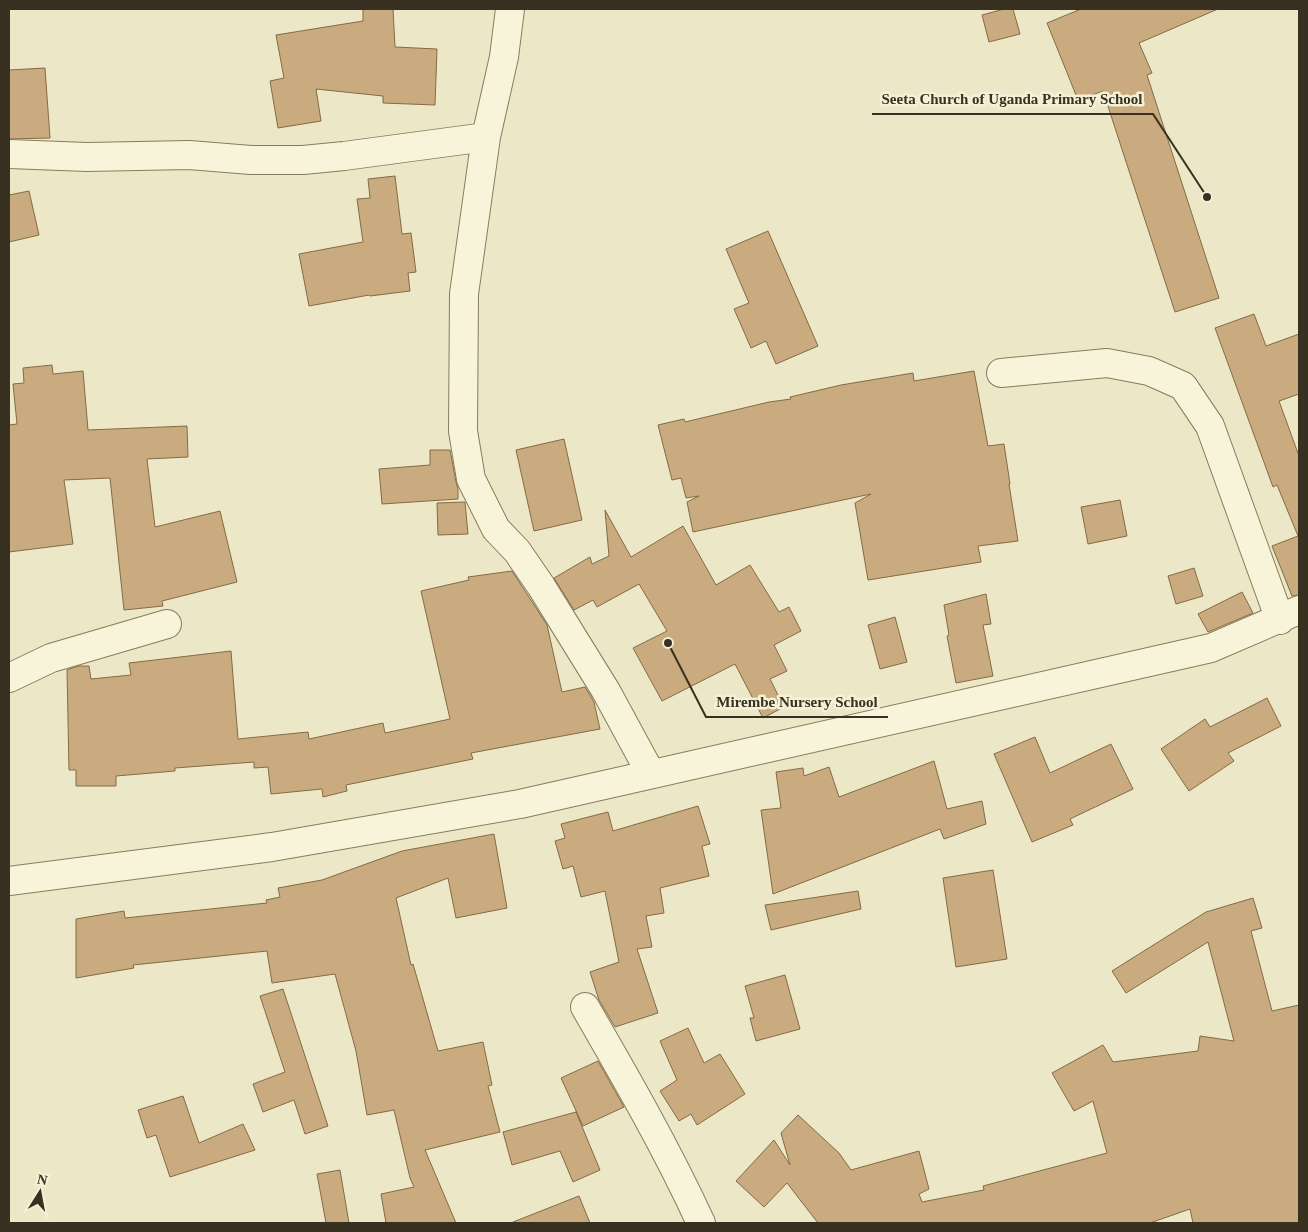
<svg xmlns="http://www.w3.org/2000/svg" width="1308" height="1232" viewBox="0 0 1308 1232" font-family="'Times New Roman',serif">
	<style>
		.building { fill: #c9ab7f; stroke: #856a44 }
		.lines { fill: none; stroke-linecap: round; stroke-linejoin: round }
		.street-casing { stroke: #877c5d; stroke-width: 30 }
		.street { stroke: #f7f4da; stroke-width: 28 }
		.leader { fill: none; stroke: #383020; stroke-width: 2 }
		.callout-dot { fill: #383020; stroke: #f4f1d6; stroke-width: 2 }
		.callout-label { font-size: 15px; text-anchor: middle; font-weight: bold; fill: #383020; stroke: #f4f1d6; stroke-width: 5; stroke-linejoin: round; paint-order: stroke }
	</style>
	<rect width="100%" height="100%" fill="#ece8c7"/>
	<path class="building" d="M363 9H393L395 47 437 49 435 105 383 103V96L316 89 321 121 278 128 270 81 284 78 276 35 363 21Z
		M1004 9H1013L1020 34 989 42 982 15Z
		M1081 9H1218L1139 43 1152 73 1147 75 1219 298 1175 312 1103 91 1078 100 1047 23Z
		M45 68 50 138 9 139V70Z
		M395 176 402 234 411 233 416 272 408 273 410 291 370 296 369 295 309 306 299 254 363 242 357 199 370 198 368 179Z
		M29 191 39 235 9 242V195Z
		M768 231 818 346 776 364 766 341 751 348 734 309 749 303 726 249Z
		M1254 314 1266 346 1299 334V394L1279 401 1299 456V595L1292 596 1272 546 1298 536 1277 485 1273 487 1215 328Z
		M52 365 53 374 83 371 88 430 187 426 188 457 147 459 155 527 220 511 237 582 162 601 163 606 124 610 110 478 64 480 73 544 9 552V425L17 424 13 384 24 383 23 368Z
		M974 371 988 446 1004 444 1010 484H1009L1018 541 978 546 981 562 868 580 855 503 871 494 693 532 687 502 699 496 686 498 681 478 672 480 658 425 684 419 685 422 769 402 791 399 790 397 841 385 913 373 914 381Z
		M564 439 582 520 534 531 516 450Z
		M430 450H450L456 482 458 489V499L382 504 379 469 430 465Z
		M1120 500 1127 536 1088 544 1081 507Z
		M465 502 468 534 438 535 437 503Z
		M605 510 631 557 683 526 716 585 750 565 779 612 789 607 801 631 774 645 787 671 770 679 784 707 763 718 735 664 662 701 633 648 667 631 639 584 597 607 593 600 574 610 554 578 590 557 592 564 609 556Z
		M1194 568 1203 596 1176 604 1168 576Z
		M512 571 547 625 562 692 585 687 594 702 600 729 471 753 473 759 346 785 347 791 323 797 322 789 271 794 268 767 254 768V762L175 768V771L116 776V786H76V770H69L67 670 78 666H89L91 679 131 675 129 663 231 651 238 739 308 732 309 739 383 723 385 733 450 719 421 591 469 580 468 577Z
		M1242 592 1253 613 1208 632 1198 614Z
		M986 594 991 624 983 625 993 676 956 683 947 636 949 635 944 605Z
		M895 617 907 662 880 669 868 625Z
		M1267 698 1281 726 1228 753 1234 761 1189 791 1161 749 1205 719 1210 727Z
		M1035 737 1050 773 1111 744 1133 789 1070 819 1073 825 1032 842 994 754Z
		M934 761 947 809 982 801 986 824 944 839 940 829 773 894 761 810 781 808 776 772 803 768 804 776 829 767 839 797Z
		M698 806 710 844 702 846 709 876 660 888 664 913 646 916 652 947 637 949 658 1013 615 1027 599 1000 590 972 619 962 605 891 581 897 573 866 563 869 555 841 565 838 561 824 608 812 613 831Z
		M494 834 507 908 456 918 448 878 396 898 411 965 413 964 438 1051 483 1042 492 1085 488 1086 500 1132 425 1150 456 1223H386L381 1194 414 1187 410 1178 394 1110 367 1115 356 1051 335 974 272 983 267 951 133 965 134 968 76 978V919L124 911 125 918 267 903 266 900 280 897 278 888 322 880 402 851Z
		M993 870 1007 959 956 967 943 878Z
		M858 891 861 909 771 930 765 905Z
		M1253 898 1262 928 1251 931 1272 1011 1299 1005V1223H1193L1190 1209 1150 1223H818L787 1183 764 1207 736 1181 774 1140 790 1165 781 1133 798 1115 839 1153 851 1170 919 1151 929 1189 919 1194 922 1202 984 1190 983 1186 1107 1153 1093 1101 1074 1111 1052 1073 1103 1045 1113 1062 1198 1051 1200 1036 1234 1041 1208 942 1126 993 1112 971 1206 912Z
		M785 975 800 1029 756 1041 750 1018H754L745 986Z
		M283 989 328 1126 305 1134 294 1100 263 1112 253 1084 285 1072 260 996Z
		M688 1028 704 1063 720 1054 745 1094 697 1125 691 1114 679 1121 660 1091 677 1080 660 1041Z
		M598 1061 624 1107 583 1126 561 1078Z
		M183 1096 199 1143 243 1124 255 1150 170 1177 156 1135 147 1138 138 1110Z
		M576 1112 600 1170 573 1182 560 1151 512 1165 503 1132Z
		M340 1170 349 1223H326L317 1174Z
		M579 1196 590 1223H513V1222Z"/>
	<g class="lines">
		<g class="street-casing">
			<path id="street" d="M510 9 504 57 486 137 464 294 463 431 471 479 496 529 517 551 541 586 606 691 651 774
				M9 154 87 157 189 155 251 160H303L344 156 486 137
				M1001 373 1107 363 1149 371 1183 386 1210 426 1280 620
				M9 678 51 658 167 624
				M9 881 272 847 520 804 1211 648 1299 610
				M585 1007C626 1078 667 1149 701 1223"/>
		</g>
		<use href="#street" class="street"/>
	</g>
	<path class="leader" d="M1207 197L1153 114H872M668 643L706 717H888"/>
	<g class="callout-dot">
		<circle cx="1207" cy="197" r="5"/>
		<circle cx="668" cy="643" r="5"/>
	</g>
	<g class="callout-label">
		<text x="1012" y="104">Seeta Church of Uganda Primary School</text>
		<text x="797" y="707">Mirembe Nursery School</text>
	</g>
	<rect width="1308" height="1232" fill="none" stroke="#383020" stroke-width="20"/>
	<g transform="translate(40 1192) rotate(11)" stroke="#f4f1d6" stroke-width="4" paint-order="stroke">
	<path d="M0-4L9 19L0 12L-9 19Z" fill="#383020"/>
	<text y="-8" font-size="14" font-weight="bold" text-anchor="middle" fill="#383020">N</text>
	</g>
</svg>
